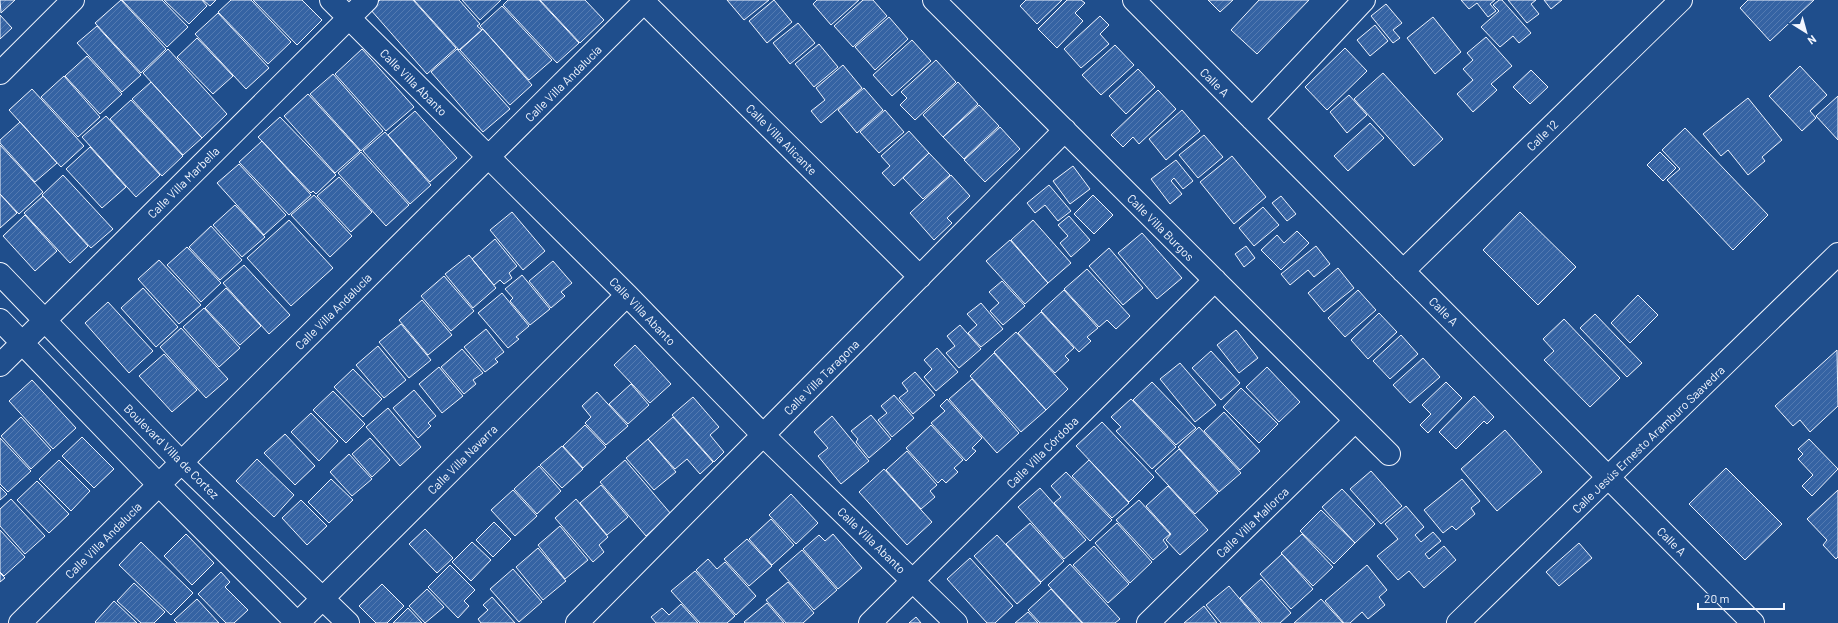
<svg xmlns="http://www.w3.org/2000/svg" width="1838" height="623" viewBox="0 0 1838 623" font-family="Barlow,sans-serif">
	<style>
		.building { fill: url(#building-hatch); stroke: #f2f6ff }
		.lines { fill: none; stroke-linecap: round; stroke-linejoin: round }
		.minor-casing { stroke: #f2f6ff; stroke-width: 24 }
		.tertiary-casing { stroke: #f2f6ff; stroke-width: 24 }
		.minor { stroke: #1f4e8c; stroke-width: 22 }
		.tertiary { stroke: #1f4e8c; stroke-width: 22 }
		.labels { text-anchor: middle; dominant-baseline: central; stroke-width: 3; stroke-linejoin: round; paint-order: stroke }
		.street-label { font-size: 12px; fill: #f2f6ff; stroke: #1f4e8c }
	</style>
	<defs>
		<pattern id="building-hatch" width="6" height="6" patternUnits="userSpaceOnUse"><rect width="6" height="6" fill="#3563a3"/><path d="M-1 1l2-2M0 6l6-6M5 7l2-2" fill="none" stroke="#537ab1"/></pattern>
	</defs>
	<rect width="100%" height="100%" fill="#1f4e8c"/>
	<path class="building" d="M0 0H15L1 13Z
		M121 0 166 49 141 73 95 23Z
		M122 0H162L188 27 167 47Z
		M164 0H202L207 6 189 24Z
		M203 0H216L210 6Z
		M231 0H251L291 42 268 64 218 12Z
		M253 0H302L322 20 297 45Z
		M380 0H413L456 48 427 74 370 9Z
		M414 0H459L480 24 477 26 482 30 459 50Z
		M462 0H501L480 20Z
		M508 0H539L579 43 557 63 503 5Z
		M540 0H585L604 20 580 43Z
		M727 0H769L744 20Z
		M774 0 792 22 767 43 749 21Z
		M817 0H859L831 25 813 4Z
		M863 0H873L887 16 853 47 834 26Z
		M1026 0H1062L1037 24 1020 6Z
		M1067 0H1081L1085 3 1075 13 1083 21 1057 48 1038 29Z
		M1208 0H1233L1220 12Z
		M1259 0H1309L1257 54 1231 30Z
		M1461 0H1495L1490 4 1496 11 1488 17 1477 3 1469 9Z
		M1499 0H1502L1531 33 1519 43 1513 36 1500 47 1481 27 1499 11 1493 5Z
		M1508 0H1536L1531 4 1539 14 1527 23Z
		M1544 0H1562L1551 9Z
		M1748 0H1814L1770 41 1740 8Z
		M1386 4 1402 23 1393 30 1400 38 1393 43 1371 16Z
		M502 6 552 60 529 80 480 26Z
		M218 13 269 68 246 89 195 34Z
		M0 15 12 28 0 39Z
		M1100 16 1109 25 1100 34 1109 44 1081 68 1064 49Z
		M889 17 908 39 875 70 855 47Z
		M1433 17 1461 52 1435 74 1407 38Z
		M798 23 815 43 790 64 773 43Z
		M1375 25 1388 41 1370 56 1357 40Z
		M97 26 141 75 122 92 77 43Z
		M483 29 532 85 510 105 460 50Z
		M1486 37 1512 66 1491 84 1497 90 1473 112 1457 94 1473 80 1463 69 1473 60 1467 53Z
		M197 38 233 76 213 94 177 57Z
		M912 40 931 61 892 96 873 75Z
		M819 44 838 67 814 87 795 64Z
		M1115 45 1134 65 1101 95 1082 75Z
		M1345 48 1367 71 1327 110 1305 87Z
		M168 49 227 114 202 138 143 73Z
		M362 49 414 107 386 131 335 74Z
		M457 49 510 109 483 132 431 72Z
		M87 56 122 94 100 114 65 76Z
		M936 60 956 82 915 120 900 105 907 98 901 92Z
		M843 65 862 88 821 123 811 111 825 100 816 88Z
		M1800 66 1827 95 1810 111 1816 118 1802 131 1769 96Z
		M1138 69 1155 87 1126 114 1109 96Z
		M1531 70 1548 87 1530 104 1513 87Z
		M1383 73 1443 139 1414 166 1354 99Z
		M333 74 383 131 361 151 310 94Z
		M64 76 100 117 78 137 41 97Z
		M151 82 202 138 183 155 132 99Z
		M958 82 978 104 943 137 923 115Z
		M864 88 883 110 857 133 838 110Z
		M32 89 84 146 61 167 9 110Z
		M1158 90 1176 109 1139 144 1133 137 1123 147 1111 135Z
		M308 94 360 151 335 173 284 116Z
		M1349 95 1367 115 1347 133 1330 112Z
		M1838 96V140L1816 116Z
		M1748 98 1782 140 1762 157 1765 161 1748 175 1728 150 1721 156 1703 134Z
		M131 100 183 156 162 176 110 119Z
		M979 105 999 126 964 159 943 137Z
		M885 110 904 132 879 153 860 132Z
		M1182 110 1200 131 1166 160 1149 139Z
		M415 111 457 158 430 182 388 135Z
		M106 116 160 175 136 197 82 137Z
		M280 117 336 175 316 194 313 191 311 193 258 137Z
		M20 122 57 163 35 182 0 143V140Z
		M1370 123 1384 138 1348 171 1334 156Z
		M1000 127 1020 149 985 182 964 160Z
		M1685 128 1768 215 1733 250 1667 180 1680 169 1662 150Z
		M909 131 929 153 894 186 882 173 890 166 881 156Z
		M385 132 431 185 410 204 363 151Z
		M1204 135 1223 157 1198 178 1179 155Z
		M262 141 311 195 289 215 239 162Z
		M0 145 43 192 19 214 0 194Z
		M90 147 126 187 102 208 66 169Z
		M361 152 409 205 386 226 338 173Z
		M1660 152 1676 168 1663 181 1647 165Z
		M929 153 950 175 923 199 903 178Z
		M1232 156 1266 197 1234 224 1200 182Z
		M1176 160 1193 181 1183 189 1174 178 1171 181 1182 194 1170 204 1151 179Z
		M239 164 286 215 264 235 217 183Z
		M1073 166 1090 189 1070 204 1053 181Z
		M63 175 113 229 91 248 42 195Z
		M951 175 970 196 947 218 952 223 934 240 910 213Z
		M339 177 372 212 351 232 317 196Z
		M1049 185 1071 211 1058 221 1045 205 1035 213 1027 203Z
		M0 194 17 213 0 228Z
		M314 195 352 236 330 257 291 215Z
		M1093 195 1113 215 1094 234 1074 214Z
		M43 196 88 246 70 263 24 213Z
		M1281 196 1296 214 1287 221 1272 203Z
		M235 205 265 237 242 257 213 225Z
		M1263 207 1279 225 1254 246 1239 228Z
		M512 212 545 251 523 270 490 230Z
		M1520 212 1576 267 1538 305 1483 250Z
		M25 215 57 251 35 271 3 236Z
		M1069 216 1090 240 1071 257 1060 243 1068 236 1058 225Z
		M289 220 333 268 291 306 247 258Z
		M1033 220 1071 263 1048 283 1011 240Z
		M211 226 242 260 220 280 189 247Z
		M1297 231 1309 243 1281 270 1261 250 1277 235 1284 243Z
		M1142 233 1182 278 1157 299 1118 253Z
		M495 239 517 266 509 273 512 278 504 284 500 280 494 285 472 259Z
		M1010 240 1048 283 1025 304 986 261Z
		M1246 246 1255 258 1244 267 1235 254Z
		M1316 246 1330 264 1314 277 1308 270 1290 285 1281 274Z
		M187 247 221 283 201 302 167 265Z
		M1109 248 1143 288 1123 305 1089 266Z
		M469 255 496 288 473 308 445 274Z
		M159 260 201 305 179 324 138 279Z
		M553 261 572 283 561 292 565 296 551 308 529 281Z
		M244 265 290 315 269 334 223 283Z
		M1338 268 1354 288 1324 312 1308 293Z
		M1087 269 1130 316 1116 329 1107 320 1099 327 1064 289Z
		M522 275 550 309 530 325 510 301 513 298 505 289Z
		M444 276 474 311 451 331 421 296Z
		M1002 281 1025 306 1003 325 990 311 999 303 989 292Z
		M143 288 178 327 156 347 121 308Z
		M226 288 261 326 240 345 205 308Z
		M1064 290 1098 328 1087 337 1091 341 1079 352 1041 311Z
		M1358 290 1376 310 1345 337 1328 318Z
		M502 293 529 326 516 337 519 339 508 348 478 313Z
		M1638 295 1658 315 1630 343 1611 323Z
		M422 300 452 335 428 355 399 320Z
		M108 302 153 351 129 373 85 323Z
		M981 303 1003 329 981 347 968 333 977 325 967 314Z
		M204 308 240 348 219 367 183 327Z
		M1041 312 1074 348 1065 356 1069 360 1055 373 1018 333Z
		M1379 313 1397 332 1368 359 1351 340Z
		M1595 314 1642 363 1627 377 1580 328Z
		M1564 319 1620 378 1590 407 1544 360 1554 351 1543 339Z
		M401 324 431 360 409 378 379 342Z
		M960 325 981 349 959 368 946 353 955 346 947 336Z
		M181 328 228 379 206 398 160 347Z
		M486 329 504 352 495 359 498 362 485 372 464 347Z
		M1236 330 1258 358 1239 373 1217 345Z
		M1016 332 1068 389 1046 410 994 352Z
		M1401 335 1418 354 1390 379 1373 361Z
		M635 345 671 384 650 403 614 365Z
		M378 346 406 380 384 398 356 365Z
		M937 348 958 372 936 391 924 377 932 369 924 360Z
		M462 349 483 373 473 380 476 384 464 394 441 367Z
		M1837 350 1838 406 1810 432 1800 420 1793 426 1775 406Z
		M1211 351 1240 383 1221 400 1192 368Z
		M994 353 1046 410 1021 432 970 376Z
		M164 354 197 390 172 412 139 376Z
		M1423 358 1440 377 1410 403 1393 385Z
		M1180 363 1216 405 1195 422 1160 379Z
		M439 367 463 396 442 413 419 384Z
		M1267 367 1300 402 1279 422 1246 387Z
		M353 369 382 399 363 417 334 387Z
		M915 372 935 395 913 414 899 398 908 391 902 383Z
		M972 379 1019 433 997 453 949 399Z
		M32 380 76 428 53 449 9 401Z
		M1152 382 1196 428 1176 445 1133 400Z
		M1446 382 1462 398 1428 433 1420 425 1431 414 1422 405Z
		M631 384 649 405 628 424 609 404Z
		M1241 388 1278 424 1259 443 1223 407Z
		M414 390 436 416 428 423 431 426 418 438 393 408Z
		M333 391 365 424 346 443 313 410Z
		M597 392 628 426 606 445 585 423 591 417 582 406Z
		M894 395 914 418 892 437 878 420 887 413 881 406Z
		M1474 396 1494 417 1487 424 1484 421 1456 449 1439 432Z
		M693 397 719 427 710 435 724 452 714 462 672 415Z
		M947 399 982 438 972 448 976 451 966 461 931 423 945 411 940 406Z
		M1131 399 1176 447 1152 469 1116 431 1121 427 1111 417Z
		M388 408 421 447 400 466 366 427Z
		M1224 412 1260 451 1240 470 1204 431Z
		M311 413 338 441 319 461 291 432Z
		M871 415 891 439 869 458 856 442 858 439 851 431Z
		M832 416 869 461 841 484 818 456 828 448 814 432Z
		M21 417 51 450 31 469 1 436Z
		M673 417 713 462 700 474 687 459 675 469 648 439Z
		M1102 422 1154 477 1129 502 1076 446Z
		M585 425 606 447 583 468 563 446Z
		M931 425 963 460 954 468 958 472 946 483 942 479 938 483 906 448Z
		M1199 427 1241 473 1219 492 1178 447Z
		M1505 430 1542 472 1497 511 1461 469Z
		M285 434 315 466 295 485 264 453Z
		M82 437 114 469 94 488 62 456Z
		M0 438 31 471 8 492 0 484Z
		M370 438 390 460 372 477 352 454Z
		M648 439 676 472 654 490 626 458Z
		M1809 439 1838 469 1812 496 1802 486 1813 475 1798 459 1803 454 1798 449Z
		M562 446 583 469 562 488 540 465Z
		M1179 449 1218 493 1195 514 1155 471Z
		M907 451 937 485 930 491 935 497 921 509 886 470Z
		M349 454 372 479 352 496 330 472Z
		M257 459 294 495 274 517 236 481Z
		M59 460 90 491 71 511 39 479Z
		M625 460 671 514 646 536 600 482Z
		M1089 460 1129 503 1112 518 1072 476Z
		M539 466 561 491 537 514 514 489Z
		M1726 468 1782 524 1745 560 1689 504Z
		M884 469 932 522 907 545 859 492Z
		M1371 471 1402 506 1381 524 1350 489Z
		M1066 472 1112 520 1090 541 1054 503 1061 497 1051 486Z
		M331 479 353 500 329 523 308 502Z
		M1462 479 1480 501 1471 508 1475 514 1456 530 1452 526 1443 533 1424 510Z
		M37 481 69 514 49 533 17 500Z
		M601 485 628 517 607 535 580 503Z
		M1168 486 1208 530 1180 555 1166 540 1171 534 1146 506Z
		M0 487 7 494 0 500Z
		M1040 488 1086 540 1064 559 1018 507Z
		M1342 489 1375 524 1355 543 1322 507Z
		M513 490 537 516 515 536 491 510Z
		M1838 490V557L1836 559 1823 545 1827 540 1807 519Z
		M791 494 818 523 796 544 769 515Z
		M11 499 45 536 25 554 0 526V509Z
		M576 499 608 537 599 545 604 552 593 562 555 518Z
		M301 500 327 526 307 545 282 518Z
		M1139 500 1170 534 1163 540 1168 547 1153 560 1116 520Z
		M1406 506 1424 527 1415 535 1421 542 1433 532 1441 541 1425 554 1429 559 1444 546 1456 560 1424 588 1409 571 1398 580 1377 556 1398 539 1385 524Z
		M1321 510 1355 543 1334 564 1300 531Z
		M771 519 794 545 772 565 749 539Z
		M494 522 511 539 493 557 476 540Z
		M1030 523 1064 561 1041 582 1006 544Z
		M1117 523 1152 562 1130 583 1095 543Z
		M560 526 588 560 565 579 538 545Z
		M425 529 453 558 437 573 409 544Z
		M0 530 25 557 4 576 0 572Z
		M186 534 214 563 192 585 164 556Z
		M833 534 862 568 838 589 803 549 819 535 825 541Z
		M1302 534 1333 567 1313 586 1281 553Z
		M997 535 1041 583 1017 604 974 556Z
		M747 539 772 566 749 586 724 559Z
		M141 542 193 593 171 615 119 565Z
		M472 542 491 560 471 581 452 562Z
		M1579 543 1592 558 1559 586 1546 572Z
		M1094 546 1129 584 1108 603 1073 565Z
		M538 548 566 581 543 600 516 567Z
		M802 550 837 590 814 610 779 570Z
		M1282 554 1313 589 1291 609 1260 574Z
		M970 558 1013 606 995 623H987L947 579Z
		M708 559 717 569 725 562 756 596 736 615 696 570Z
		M1070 564 1120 619 1115 623H1083L1048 585Z
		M450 565 475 590 464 601 469 606 458 618 428 587Z
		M1367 565 1387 590 1379 597 1385 605 1368 619 1362 612 1350 623H1344L1325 601Z
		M513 569 542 602 519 622 490 589Z
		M695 571 735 616 727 623H700L671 591Z
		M221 572 230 582 225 587 248 610 234 623H226L198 594Z
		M0 573 5 578 0 582Z
		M1261 579 1291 613 1280 623H1262L1240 598Z
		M788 582 814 613 803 623H786L766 600Z
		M134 583 165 612 154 623H141L117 601Z
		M382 584 404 606 387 623H376L359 606Z
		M1229 586 1260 623H1221L1206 605Z
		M427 589 444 607 425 623 409 606Z
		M1051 589 1082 623H1040L1028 610Z
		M492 597 515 623H481L478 619 488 610 483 605Z
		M197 599 219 623H177L174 620Z
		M1321 599 1343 623H1294Z
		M114 601 137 623H96L95 622Z
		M767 603 784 623H745L744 622Z
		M681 604 698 623H656L651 617 662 608 669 615Z
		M1204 606 1217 623H1184Z
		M408 608 422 623H393Z
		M1028 612 1038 623H1015Z
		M916 617 921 623H909Z"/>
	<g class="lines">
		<g class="minor-casing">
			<path id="minor" d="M331 0 627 295 763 435 956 623
				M934 0 1389 454
				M1134 0 1753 623
				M644 2 920 277
				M0 73 73 0
				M1252 119 1364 0
				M1403 271 1681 0
				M0 274 181 462 348 623
				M0 320 159 485 297 623
				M0 365 367 0
				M20 623 646 0
				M298 623 627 295
				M577 623 1065 130
				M870 623 1215 280
				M1148 623 1355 421"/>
		</g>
		<g class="tertiary-casing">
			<path id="tertiary" d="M1458 623 1838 254"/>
		</g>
		<use href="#minor" class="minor"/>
		<use href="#tertiary" class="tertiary"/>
	</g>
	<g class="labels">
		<g class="street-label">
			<text transform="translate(414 82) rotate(45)">Calle Villa Abanto</text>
			<text transform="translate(1215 82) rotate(45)">Calle A</text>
			<text transform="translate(563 83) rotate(-45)">Calle Villa Andalucía</text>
			<text transform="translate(1542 135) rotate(-44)">Calle 12</text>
			<text transform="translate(782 139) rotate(45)">Calle Villa Alicante</text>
			<text transform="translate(183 182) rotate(-45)">Calle Villa Marbella</text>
			<text transform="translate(1161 227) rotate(45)">Calle Villa Burgos</text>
			<text transform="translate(333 311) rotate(-45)">Calle Villa Andalucía</text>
			<text transform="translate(643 311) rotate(46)">Calle Villa Abanto</text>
			<text transform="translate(1444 311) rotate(45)">Calle A</text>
			<text transform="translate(821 377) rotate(-45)">Calle Villa Taragona</text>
			<text transform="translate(1648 439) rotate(-44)">Calle Jesús Ernesto Aramburo Saavedra</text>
			<text transform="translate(172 451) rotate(45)">Boulevard Villa de Cortez</text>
			<text transform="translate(1042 452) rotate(-45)">Calle Villa Córdoba</text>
			<text transform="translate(462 459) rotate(-45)">Calle Villa Navarra</text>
			<text transform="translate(1252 522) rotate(-44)">Calle Villa Mallorca</text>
			<text transform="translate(103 540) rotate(-45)">Calle Villa Andalucía</text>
			<text transform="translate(872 540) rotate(44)">Calle Villa Abanto</text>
			<text transform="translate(1672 541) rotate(45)">Calle A</text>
		</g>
	</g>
	<g transform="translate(1806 32) rotate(143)" stroke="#1f4e8c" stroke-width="3" paint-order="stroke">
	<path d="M0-3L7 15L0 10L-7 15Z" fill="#f2f6ff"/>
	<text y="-6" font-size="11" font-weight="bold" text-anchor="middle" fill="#f2f6ff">N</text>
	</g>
	<path d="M1698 603v6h86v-6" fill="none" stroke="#f2f6ff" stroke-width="2"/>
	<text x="1704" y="603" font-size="12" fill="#f2f6ff" stroke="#1f4e8c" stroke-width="3" paint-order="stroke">20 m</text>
</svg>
